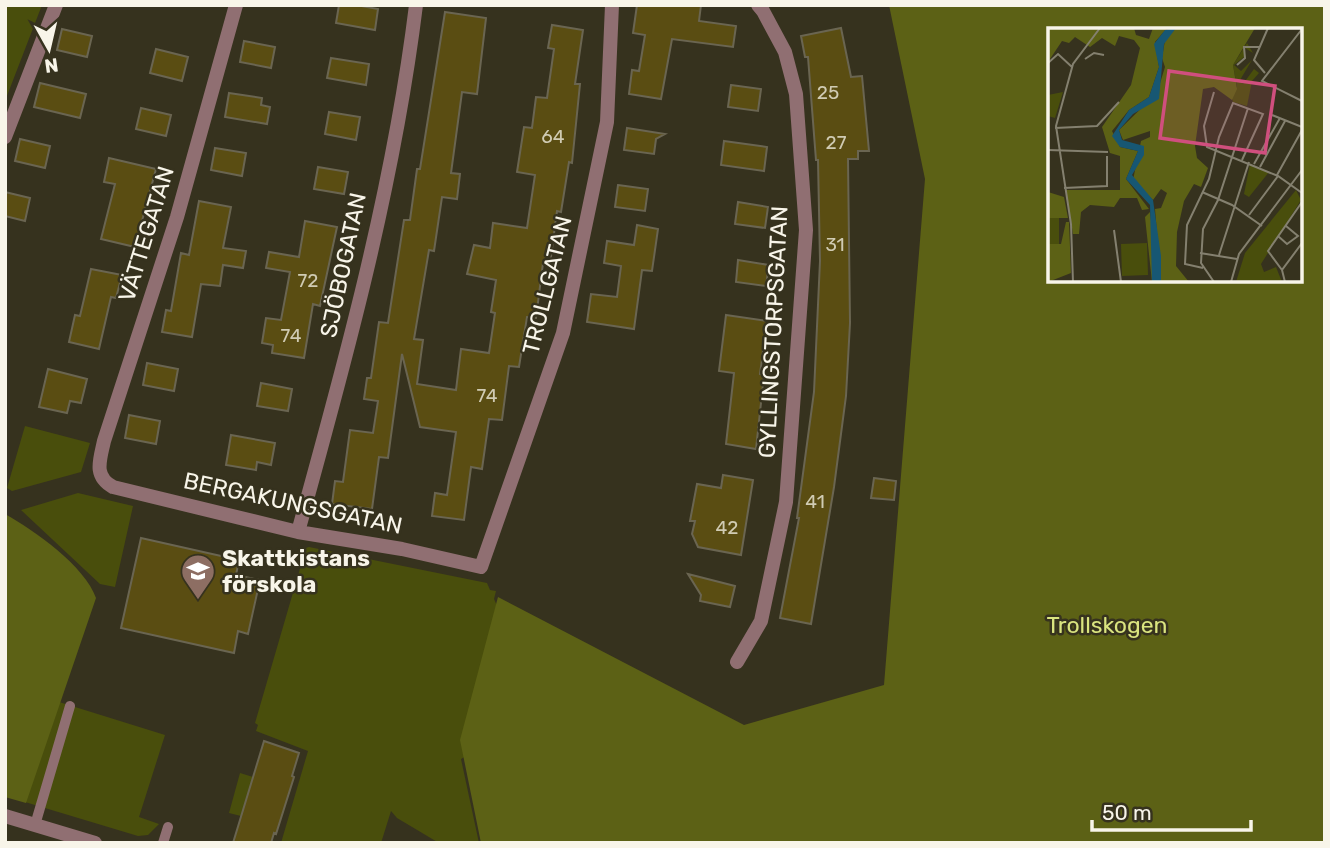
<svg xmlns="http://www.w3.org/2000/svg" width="1330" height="848" viewBox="0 0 1330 848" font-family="Rubik,sans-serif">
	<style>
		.green { fill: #494e0c }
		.forest { fill: #5c6115; fill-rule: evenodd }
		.building { fill: #5a4d12; stroke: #6a6551; stroke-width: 2 }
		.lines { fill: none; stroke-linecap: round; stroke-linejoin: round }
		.lane { stroke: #906f72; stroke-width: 10 }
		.street { stroke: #906f72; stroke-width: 14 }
		.labels { text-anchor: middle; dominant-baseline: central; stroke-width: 5; stroke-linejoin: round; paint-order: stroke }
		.number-label { font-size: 19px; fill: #d0cbb3 }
		.street-label { font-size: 23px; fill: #f8f5e9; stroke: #36321e }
		.poi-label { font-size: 23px; font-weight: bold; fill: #f8f5e9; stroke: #36321e; text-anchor: start }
		.park-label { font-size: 23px; fill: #dae47f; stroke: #36321e }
		.inset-road { fill: none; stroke: #84806f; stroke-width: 2 }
		.view { fill: #d04f7e; fill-opacity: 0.15; stroke: #d04f7e; stroke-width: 3.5 }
		.inset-edge { fill: none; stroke: #f8f5e9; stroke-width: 3.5 }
	</style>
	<rect width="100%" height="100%" fill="#36321e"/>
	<path class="green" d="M5 5H42L5 101Z
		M25 426 90 443 81 472 12 491 7 488Z
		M78 493 133 506 115 587 100 584 21 510Z
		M309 547 487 583 490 590 496 591 494 599 521 660 492 740 461 759 479 843H439L397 818 391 811 381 843H281L308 751 256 731 258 725 255 723 306 548Z
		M59 702 165 735 139 817 159 824 148 835 138 836 25 802Z
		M240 773 253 777 241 816 229 813Z"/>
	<path class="forest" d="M889 5H1325V843H481L460 740 498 597 744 725 884 685 925 179ZM1050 30H1300V280H1050Z
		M5 514C34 530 85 566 96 598L26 803 5 797Z"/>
	<path class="building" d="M339 5H356L378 9 375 30 336 23Z
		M637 5H701L699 21 736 26 733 47 672 39 661 99 629 94 632 70 639 71 645 35 633 33Z
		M445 12 486 18 477 94 462 92 451 173 460 174 457 199 442 197 434 251 429 250 414 339 423 340 417 384 456 390 461 349 489 353 495 313 491 312 496 280 467 274 474 245 490 248 493 223 527 228 535 175 517 172 524 127 532 128 536 97 547 98 554 49 548 48 552 25 583 30 575 84H580L572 163 569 162 561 212 557 211 550 264 543 263 536 318 527 317 519 367 509 366 502 420 489 419 482 469 471 467 464 520 432 516 435 493 447 495 456 432 420 427 402 354 388 458 379 457 372 509 332 504 335 481 343 482 350 430 373 433 378 401 364 399 367 378H371L379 322 388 323 404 220H410L417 169H420Z
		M841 28 851 77 862 76 869 151H858V159H848L850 323 846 396 834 487 811 624 780 618 799 518H797L814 392 820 261 818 160H816L808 57H805L801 36Z
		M62 29 92 36 87 57 57 50Z
		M244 41 275 47 271 68 240 62Z
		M156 49 188 57 182 81 150 73Z
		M331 58 369 64 366 85 327 78Z
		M40 83 86 94 80 118 34 107Z
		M731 85 761 89 758 111 728 107Z
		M229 93 262 98 261 105 270 107 267 124 225 117Z
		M141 108 171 115 166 136 136 129Z
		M329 112 360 117 356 140 325 134Z
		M627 128 665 134 656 139 654 154 624 150Z
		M20 139 50 146 45 168 15 161Z
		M724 141 767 147 764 171 721 165Z
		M215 148 246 153 242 176 211 170Z
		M109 158 156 169 135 247 101 239 115 184 104 182Z
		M318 167 348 172 344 194 314 189Z
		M618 185 648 189 645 211 615 207Z
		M5 192 30 198 25 221 5 216Z
		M199 201 231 207 223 248 246 251 243 268 223 265 220 286 201 284 192 337 162 332 166 310 171 311 181 253 189 255Z
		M738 202 768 207 765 228 735 224Z
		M305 221 337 227 320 306 313 304 304 358 272 353 273 345 262 343 266 318 281 320 290 272 266 268 269 252 299 257Z
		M637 225 658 229 652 271 642 270 634 329 587 322 591 294 617 297 621 266 604 263 607 241 634 245Z
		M738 260 769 265 766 286 736 282Z
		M91 269 122 275 116 298 111 297 99 349 69 342 75 315 80 316Z
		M726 315 767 321 760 374 764 375 756 449 726 444 734 373 719 371Z
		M147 363 178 369 174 391 143 385Z
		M48 369 87 379 81 403 70 401 67 413 39 407Z
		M261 383 292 389 288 411 257 406Z
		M129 415 160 421 156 444 125 438Z
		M231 435 275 443 271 465 257 462 256 470 226 465Z
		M723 475 753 480 741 555 698 547 692 534 695 521H690L697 484 721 488Z
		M874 478 896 481 894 500 871 498Z
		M141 538 239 560 236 575 260 580 248 634 238 631 234 653 121 628Z
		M688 574 735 586 730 607 700 601 701 595Z
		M264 741 299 753 292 776 294 777 276 834 274 833 271 843H233Z"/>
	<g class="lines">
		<path class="lane" d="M35 825 70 706
			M163 843 168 827"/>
		<path class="street" d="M236 5 177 217 104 441C100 460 93 476 113 487L298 532 402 549 481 567 563 333 607 122 612 5
			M5 137 56 5
			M298 532C346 359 394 184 416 5
			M737 662 761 621 786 502 806 230 796 94 785 52 763 11 758 5
			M5 816 95 843"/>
	</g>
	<defs>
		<g id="school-pin" transform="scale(1.75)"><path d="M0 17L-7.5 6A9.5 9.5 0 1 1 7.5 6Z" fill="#8d6e63" stroke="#36321e"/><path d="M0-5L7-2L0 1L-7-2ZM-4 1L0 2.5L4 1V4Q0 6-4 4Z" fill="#fff"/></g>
	</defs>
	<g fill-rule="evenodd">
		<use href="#school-pin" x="198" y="571"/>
	</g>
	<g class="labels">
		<g class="number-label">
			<text x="828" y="92">25</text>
			<text x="553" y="136">64</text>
			<text x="836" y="142">27</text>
			<text x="835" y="244">31</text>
			<text x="308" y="280">72</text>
			<text x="291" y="335">74</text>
			<text x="487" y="395">74</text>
			<text x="815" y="501">41</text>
			<text x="727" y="527">42</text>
		</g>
		<g class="street-label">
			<text transform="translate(146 234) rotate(-73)">VÄTTEGATAN</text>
			<text transform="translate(343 265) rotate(-78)">SJÖBOGATAN</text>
			<text transform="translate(547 285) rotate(-76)">TROLLGATAN</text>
			<text transform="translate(773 332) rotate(-87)">GYLLINGSTORPSGATAN</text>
			<text transform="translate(293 503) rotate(12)">BERGAKUNGSGATAN</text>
		</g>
		<g class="poi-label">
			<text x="222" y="558">Skattkistans<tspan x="222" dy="26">förskola</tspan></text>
		</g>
		<g class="park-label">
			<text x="1107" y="625">Trollskogen</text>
		</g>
	</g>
	<g transform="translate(1048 28)">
		<rect width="254" height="254" fill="#36321e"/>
		<path d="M199 15 205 25 197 20 196 29 186 37 193 43 204 32 192 52 195 56 206 41 211 45 204 53 199 78 185 74 183 67 189 59 185 37ZM15 64 7 90 0 88V67ZM202 136 221 144 201 169 196 166ZM248 162 253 172 213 236 216 244 228 239 234 254H188L197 225ZM0 190H11V216H0ZM99 215 100 247 74 248 73 216Z" fill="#494e0c"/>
		<path d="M0 0H86L88 7 101 11 105 0H119L107 14 111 39 101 69 81 82 64 103 72 119 90 123 78 151 101 181 94 182 89 170H72L66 179 42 177 33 184 31 206H25L18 162H72V128L62 125 54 99 83 57 92 20 86 12 71 8 67 18 54 10 42 19 27 9 21 15 14 13 0 34ZM128 0H207L185 37 189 61 184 72 166 59 155 61 147 118 149 130 160 140 153 159 146 156 136 173 129 204 128 238 141 254H113L107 181 113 180 119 165 113 161 105 172 85 152 93 113 102 109V103L75 112 71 102 109 65 117 39 114 30 117 12ZM0 164 16 169 20 190H0ZM102 184 107 226 104 254 97 189ZM18 194H21L23 245 0 254V216H13Z" fill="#5c6115"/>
		<path d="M128 0 116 16 111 71 85 86 71 102 74 112 96 118V127L84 147 105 172 113 228V254H104L102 177 78 151 90 123 72 119 64 108 81 82 101 69 111 39 106 16 117 2Z" fill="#175773"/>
		<path class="inset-road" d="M254 1 214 53 254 73M37 31 46 25 56 27M0 35 10 26 24 39M189 37 197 30 196 19H211M217 45 206 32 220 0M166 64 156 98 159 119 230 148 254 165M224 87 254 99M7 100 49 98 71 74M0 122 60 124M206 136 232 90M212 139 237 93M229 147 254 102M16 160 59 158V128M154 164 184 177 214 198M201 187 230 148M66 202 73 254M230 208 239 216 250 208 238 198M152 225 189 231M171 227 201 134M155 240 137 236 139 197 161 151 171 109 185 75 215 86 194 132M234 242 220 223 254 174M25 254 23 196 8 98 25 36 52 0M166 254 153 235 155 201 170 172 200 80M183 254 191 226 254 142M237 254 234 242 254 215"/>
		<path class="view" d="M121 43 227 58 217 125 112 110Z"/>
		<rect width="254" height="254" class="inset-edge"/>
	</g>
	<rect width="1330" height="848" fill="none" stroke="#f8f5e9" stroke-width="14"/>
	<g transform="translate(49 49) rotate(172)" stroke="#36321e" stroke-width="5" paint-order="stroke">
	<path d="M0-5L12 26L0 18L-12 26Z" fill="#f8f5e9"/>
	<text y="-10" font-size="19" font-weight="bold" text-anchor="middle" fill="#f8f5e9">N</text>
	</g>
	<path d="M1092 820v10h159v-10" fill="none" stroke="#f8f5e9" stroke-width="3.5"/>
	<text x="1102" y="820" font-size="21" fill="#f8f5e9" stroke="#36321e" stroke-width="5" paint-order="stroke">50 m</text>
</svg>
